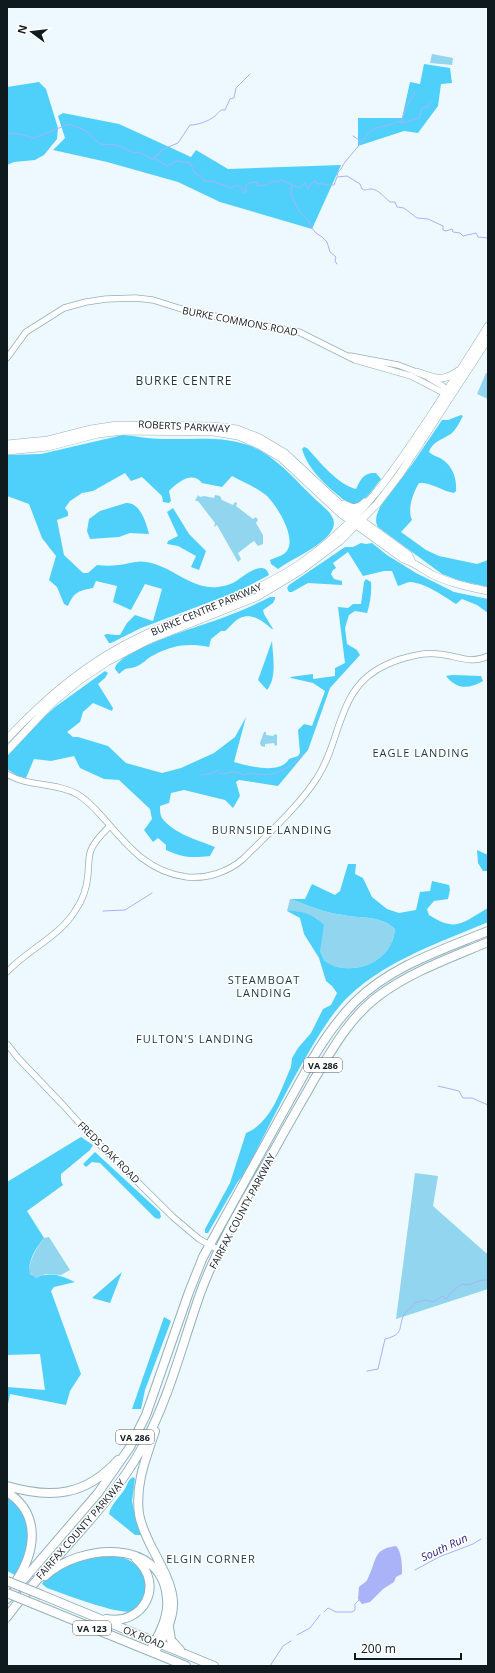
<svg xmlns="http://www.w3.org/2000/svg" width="495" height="1673" viewBox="0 0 495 1673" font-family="'Open Sans',sans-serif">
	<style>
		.green { fill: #92d5ef }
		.forest { fill: #4fd0fa }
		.water { fill: #aab2f8 }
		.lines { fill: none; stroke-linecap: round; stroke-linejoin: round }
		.stream { stroke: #aab2f8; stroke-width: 1 }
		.minor-casing { stroke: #94b1bc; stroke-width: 7 }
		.major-casing { stroke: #94b1bc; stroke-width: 8 }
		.highway-casing { stroke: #94b1bc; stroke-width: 10 }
		.minor { stroke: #fff; stroke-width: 5.5 }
		.major { stroke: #fff; stroke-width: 7 }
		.highway { stroke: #fff; stroke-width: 8 }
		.highway-bridge-casing { stroke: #94b1bc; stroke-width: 10; stroke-linecap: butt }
		.highway-bridge { stroke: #fff; stroke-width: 8 }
		.labels { text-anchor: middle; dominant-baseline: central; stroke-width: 3; stroke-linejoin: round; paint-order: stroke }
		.shield { fill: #fff; stroke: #575f62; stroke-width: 1 }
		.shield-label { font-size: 9px; font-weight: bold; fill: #0f1a1f }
		.street-label { font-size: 10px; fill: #0f1a1f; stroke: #fff }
		.neighbourhood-label { font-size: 11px; letter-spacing: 1px; fill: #1d3740; stroke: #fff }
		.water-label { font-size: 11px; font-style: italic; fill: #2a1f81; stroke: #fff }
		.quarter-label { font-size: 12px; letter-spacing: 1px; fill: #1d3740; stroke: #fff }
	</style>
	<rect width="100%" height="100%" fill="#edf9fe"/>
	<path class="green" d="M432 54 453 58 452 65 430 63Z
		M486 373 488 374V399L477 394Z
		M198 495 200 497 204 496 214 498 215 495 220 496 222 500 233 505 235 502 237 503 236 506 253 519 256 517 258 520 256 523 263 535V544L258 546 254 541 251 543 238 553 241 559 238 562 217 525 214 527 215 523 198 501H195Z
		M264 732H266V735L273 736 275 734 277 735V745L275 746 274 743 265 744V747L261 746 260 743Z
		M290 899C307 905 325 913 343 915 362 919 380 915 395 929 393 957 364 973 338 967 333 966 328 963 324 960L320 951 318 919 296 911H287Z
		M415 1173 438 1176 433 1206 486 1253H488V1289L396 1319Z
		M49 1237 70 1270 61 1275 46 1274 36 1278 33 1277 29 1272C30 1258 36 1249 44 1238Z"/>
	<path class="forest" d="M424 64 450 68 452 83 441 84 438 106 418 133 404 131 358 146V118H402L410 82 420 84Z
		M39 82 46 89 58 128 57 139 44 155 35 160 14 162 7 165V87Z
		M63 113 119 124 191 157 196 150 228 169 341 165 312 229 220 202 178 182 107 162 53 150 65 138 58 116Z
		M461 415 463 416C460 421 457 428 453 432 444 440 433 440 429 452 432 455 436 456 440 458 452 465 457 477 456 491L454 493C442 491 431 482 419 483 413 493 407 509 412 520L401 532 426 550 439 556 477 564 488 560V587L458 580 442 574 378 527C374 520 377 514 380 507L413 463 442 420H448Z
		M123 435C136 436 149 439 162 439 194 440 232 434 261 451 284 465 296 481 315 499 322 506 338 516 333 528 326 545 293 558 278 569L271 564 270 560C276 557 285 556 288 549 295 535 277 506 267 496 258 488 243 482 232 476L222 487 202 483C192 470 177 483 169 491L171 501 169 503 163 502 162 496 142 477 131 481 125 473 93 491 82 493 70 501 65 508 68 512V516L57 520 64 555 83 573H88L97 565C104 566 111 566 119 565 128 564 137 560 146 562 171 565 191 590 218 587 223 586 229 585 233 583 241 579 264 557 269 575L239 591 141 628 111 643H109L104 635 107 634 116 635H120L127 623 135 615 153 621 162 589 145 584 131 610 113 602 117 586 96 581 93 588C78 591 74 592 68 606L64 604 57 587 49 580 56 556 42 538 29 504 7 496V455L41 454Z
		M304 447 307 448C319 461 338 485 356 489 360 480 364 472 376 473L381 479C373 488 363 508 349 504 331 490 308 471 302 449Z
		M126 503C140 502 146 522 149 534L130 533 119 537 90 539 87 531 89 519 100 511Z
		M173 508 189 534 206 551 199 570 191 567 196 556 178 546 167 544 168 541 178 536 167 512Z
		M361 543 366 544 372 543 387 555 416 573 454 592 488 599V613L477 605 462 599 456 604C443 596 426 583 410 582 407 582 402 585 398 586L392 571H384L363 576 348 552 333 563 336 568 333 570 331 574 334 579 342 581V585L308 583 292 592H289L287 588 289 585 345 547H353Z
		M366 579 371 582C372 592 370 604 367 613L355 611 349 615 345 628 347 644 357 650 360 655 330 688 308 750 278 786 239 780 236 782 240 796 233 808 225 800 184 790 171 793 169 803 160 806C160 810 160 815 162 818 174 834 198 840 215 847L210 856C192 858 183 858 166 850V845L158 838 153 842 144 830 152 819 150 809 119 780 104 779 80 768 74 756 51 761 34 759 26 778 18 776 7 769V755L29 731 55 707 105 671 108 673 105 678 98 684 113 708 112 711 93 703 83 712 80 722 67 732 73 737H78L108 746 126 763 162 773 181 768 214 753 235 737 246 717 234 762C248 766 280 775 289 759L298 756 300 753 298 730 304 724 312 726 325 691 313 683 291 678 290 677 313 674V679L335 676V668L345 663 338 607 348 608 353 604H361L364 582Z
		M270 597H275V599L273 603 263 610 264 614 273 629H272C264 622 252 612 240 618 235 620 230 627 225 631H221L211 639 209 647C188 643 173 645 154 655 147 658 142 665 135 667 125 670 128 666 119 674L115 669C117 650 204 625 222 618 238 612 255 605 270 597Z
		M272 641C273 657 277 678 267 690L258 680Z
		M452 675 481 676 483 681C469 689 457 690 446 676Z
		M477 850 488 855V871H483L478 863Z
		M348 864H356L355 874 363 878 372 897 387 909 399 913 416 910 420 892 430 891 432 881 449 885 450 890 448 899 434 901 427 909 429 915C457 933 463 922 488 908V922C441 942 387 960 349 996 334 1010 320 1033 310 1050 286 1090 266 1133 244 1174L237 1183 208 1233H205V1229L230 1183 246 1133C272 1122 280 1091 291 1067L292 1058 298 1048 311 1033 323 1009 331 1005 337 993 332 986 326 981 319 958 304 934 300 918 287 911C300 910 315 915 324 925L320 951 324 960C328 963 333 966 338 967 364 973 393 957 395 929 380 915 362 919 343 915 325 913 307 905 290 899H305L312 884 335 895 340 891Z
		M81 1137 93 1145 90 1150 61 1174V1181L63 1185 27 1211 44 1238C36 1248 27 1261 30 1274L36 1278C51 1271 61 1276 75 1282L54 1287 51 1291 81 1374 70 1391 66 1405 10 1394 7 1409V1387L45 1390 40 1354 7 1355V1182Z
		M95 1152 160 1212 161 1217 159 1219 155 1218 100 1163 92 1162 86 1167 83 1164Z
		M122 1272 110 1303 92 1298Z
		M164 1317 171 1321 145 1390 141 1409H132Z
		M133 1477 135 1479 132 1501 136 1521 141 1535H135L109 1514C110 1505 121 1496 126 1487 128 1483 128 1480 133 1477Z
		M7 1497C11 1500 16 1503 20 1507 37 1526 26 1556 15 1575L7 1571Z
		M109 1555C117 1556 125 1557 132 1562 148 1572 152 1603 132 1611 121 1616 61 1593 47 1588L42 1584C50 1567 91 1556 109 1555Z"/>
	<path class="water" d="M396 1546C402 1552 402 1566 402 1574L396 1577 394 1582 383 1589 370 1602 362 1604 358 1599 359 1587C362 1584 367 1582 368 1578 377 1561 372 1549 396 1546Z"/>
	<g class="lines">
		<path class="stream" d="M401 123 406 107 415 92
			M7 133 19 134 34 138 69 124 85 130 100 144 117 145 134 153 139 152 152 159H156L167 166 177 161 190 163 195 173 201 176 204 181 215 182 231 188 237 185 241 187 244 193 246 192V185L249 183 257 182 258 186 268 185 271 181 277 182 281 180 299 188 305 183 308 189 313 182 316 181 317 184C323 183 328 186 334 185L337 177 347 176 360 184 362 189C366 191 367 189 371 189 378 189 385 198 390 202H395L397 207 404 208 417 218 428 219 443 226V230L446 231 452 229 453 232 460 233 463 236 476 233 478 237 488 238
			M353 136 362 142
			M153 158 160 153 161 150 178 143 190 125C198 125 209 121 215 116 219 113 219 109 225 110L230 99 234 98 236 88 250 74
			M337 176 338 172C342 169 342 166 345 162 352 154 360 144 367 135 377 123 388 129 397 121 406 125 411 119 419 118L422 108 428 107 431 102
			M292 185 291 195 299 211 309 221 310 226 316 233 322 237 327 242 330 252 336 257 335 261 337 264
			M201 775 213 773 217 770C222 778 227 771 235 772 238 772 241 774 244 775L250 773C275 778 285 771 304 754
			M103 911 125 910 152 893
			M438 1086 459 1091 463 1098H472L488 1105
			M367 1371 378 1369 385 1339C406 1334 397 1326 405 1313 408 1309 413 1308 415 1302H419L424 1300 434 1302 442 1296 447 1299 450 1293 462 1284C473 1287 475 1279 488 1280
			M415 1570 439 1557 473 1544 481 1539
			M324 1612 328 1608 336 1612H352L355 1610V1604L359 1600
			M297 1635 310 1628 320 1615
			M270 1666 283 1646 291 1641"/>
		<g class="minor-casing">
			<path id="minor" d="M350 356 398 365 419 373
				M7 358 26 332 64 308 86 302 106 299 136 298 153 300 188 311 299 332 355 360 411 376 440 391 446 392
				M429 378 443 386 446 392
				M7 774C28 787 55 782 77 794 89 801 97 811 106 821 129 848 149 872 187 877 207 879 228 872 243 859 267 835 299 806 317 778 343 738 336 686 388 664 401 658 424 652 438 654 456 655 470 665 488 656
				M7 972C27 950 59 937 75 911 83 900 87 887 88 874 89 866 88 857 91 850 95 840 103 833 110 826
				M7 1044 18 1058 63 1105 91 1136 173 1217 199 1239 219 1250"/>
		</g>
		<g class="major-casing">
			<path id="major" d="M417 372C434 378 441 383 458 371
				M7 444 48 440 91 429 117 425 213 426 237 429 258 437 285 453 343 507 408 554 412 562
				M7 451 48 447 98 434 124 431 214 432 238 436 259 445 281 458 341 514 403 559C413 562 421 568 431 574 449 583 469 587 488 591
				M344 504C353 509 358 509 365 502
				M7 739C47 696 90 660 144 635 197 610 248 598 298 565 360 523 395 470 435 409 453 381 471 354 488 326
				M7 751 51 704 80 680 107 662 149 640 257 597 300 571 340 541 377 504 400 474 488 339"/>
		</g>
		<g class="highway-casing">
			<path id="highway" d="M7 1486C51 1499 86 1496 118 1460
				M7 1492C41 1514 36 1551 16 1581
				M45 1576C79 1544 163 1537 167 1599 169 1618 158 1636 150 1651
				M42 1595 214 1666
				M7 1599 98 1493 130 1447 146 1415 189 1292 203 1257 313 1058C325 1038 338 1019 355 1002 391 966 442 950 488 931
				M34 1604 186 1666
				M7 1617C50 1558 108 1511 143 1446 169 1399 182 1345 200 1294 219 1242 249 1194 277 1145 289 1123 302 1101 315 1078 333 1048 349 1019 377 997 410 972 450 958 488 942
				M106 1619C144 1626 165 1584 136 1559
				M169 1627 171 1640 180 1650
				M154 1653C183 1607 176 1593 152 1548 147 1538 141 1526 139 1514 135 1484 146 1458 155 1431"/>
		</g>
		<use href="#minor" class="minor"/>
		<use href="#major" class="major"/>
		<use href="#highway" class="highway"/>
		<g class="highway-bridge-casing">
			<path id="highway-bridge" d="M7 1581 42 1595
				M7 1593 34 1604"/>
		</g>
		<use href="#highway-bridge" class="highway-bridge"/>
	</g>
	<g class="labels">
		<g class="shield">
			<rect x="304" y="1058" width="38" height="14" rx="3"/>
			<rect x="116" y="1430" width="38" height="14" rx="3"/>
			<rect x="73" y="1621" width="38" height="14" rx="3"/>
		</g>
		<g class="shield-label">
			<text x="323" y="1065">VA 286</text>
			<text x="135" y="1437">VA 286</text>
			<text x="92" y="1628">VA 123</text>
		</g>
		<g class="street-label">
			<text transform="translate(240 321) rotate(11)">BURKE COMMONS ROAD</text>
			<text transform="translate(184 426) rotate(3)">ROBERTS PARKWAY</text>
			<text transform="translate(206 609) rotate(-23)">BURKE CENTRE PARKWAY</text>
			<text transform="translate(109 1152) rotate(45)">FREDS OAK ROAD</text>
			<text transform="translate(242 1211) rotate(-62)">FAIRFAX COUNTY PARKWAY</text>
			<text transform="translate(80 1529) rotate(-49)">FAIRFAX COUNTY PARKWAY</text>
			<text transform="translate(144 1637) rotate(22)">OX ROAD</text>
		</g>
		<g class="neighbourhood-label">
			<text x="421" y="752">EAGLE LANDING</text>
			<text x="272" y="829">BURNSIDE LANDING</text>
			<text x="264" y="979">STEAMBOAT<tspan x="264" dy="13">LANDING</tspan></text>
			<text x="195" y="1038">FULTON'S LANDING</text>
			<text x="211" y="1558">ELGIN CORNER</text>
		</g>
		<g class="water-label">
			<text transform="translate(444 1547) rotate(-25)">South Run</text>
		</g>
		<g class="quarter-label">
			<text x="184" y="380">BURKE CENTRE</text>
		</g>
	</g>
	<rect width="495" height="1673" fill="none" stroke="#0f1a1f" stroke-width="16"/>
	<g transform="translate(32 32) rotate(285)" stroke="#ffffff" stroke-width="3" paint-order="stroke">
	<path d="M0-3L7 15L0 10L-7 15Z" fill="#0f1a1f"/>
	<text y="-6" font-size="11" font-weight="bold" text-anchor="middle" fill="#0f1a1f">N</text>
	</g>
	<path d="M355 1653v6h106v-6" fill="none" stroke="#0f1a1f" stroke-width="2"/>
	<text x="361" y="1653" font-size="12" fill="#0f1a1f" stroke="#ffffff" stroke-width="3" paint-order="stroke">200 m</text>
</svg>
